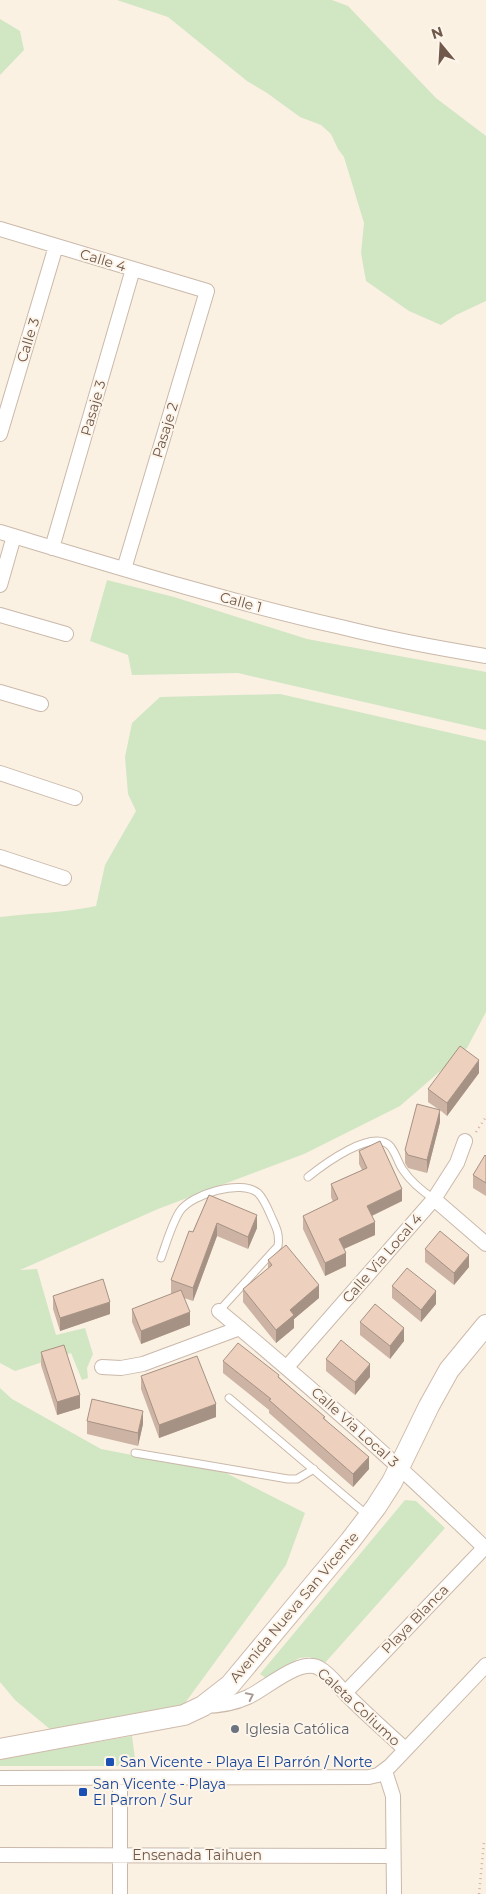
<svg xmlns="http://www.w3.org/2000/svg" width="486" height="1894" viewBox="0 0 486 1894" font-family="Montserrat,sans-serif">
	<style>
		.green { fill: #d1e6c3 }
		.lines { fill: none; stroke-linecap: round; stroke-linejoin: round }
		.lane-casing { stroke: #cab9aa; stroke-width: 9 }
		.street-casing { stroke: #cab9aa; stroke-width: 16 }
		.secondary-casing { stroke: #cfbbab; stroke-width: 22 }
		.path { stroke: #d2b3a0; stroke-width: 2.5; stroke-dasharray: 1 4; stroke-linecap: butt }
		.lane { stroke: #fff; stroke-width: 7 }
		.street { stroke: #fff; stroke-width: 14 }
		.secondary { stroke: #fff; stroke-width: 20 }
		.wall { fill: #ccb3a3 }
		.shaded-wall { fill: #a69284 }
		.building { fill: #edd0bd; stroke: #a69284 }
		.oneway { stroke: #a99b93 }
		.worship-dot { fill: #6b7280; stroke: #fdf5e9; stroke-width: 2 }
		.transit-dot { fill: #1a4fb4; stroke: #fdf5e9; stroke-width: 2 }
		.labels { text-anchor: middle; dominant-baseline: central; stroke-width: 4; stroke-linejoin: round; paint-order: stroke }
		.street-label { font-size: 14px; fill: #70584b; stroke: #fdf5e9 }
		.worship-label { font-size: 14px; fill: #5b616d; stroke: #fdf5e9; text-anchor: start }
		.transit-label { font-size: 14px; fill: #164399; stroke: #fdf5e9; text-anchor: start }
	</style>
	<rect width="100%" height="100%" fill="#faf1e3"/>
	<path class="green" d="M117 0H332L348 6 436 98 486 136V301L456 315 441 325 409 311 366 281 361 253 364 223 344 157 338 149 331 134 321 125 300 117 267 93 247 81 168 17Z
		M0 19 20 31 24 50 0 75Z
		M107 580 174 597 307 639 486 672V730L238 673 132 675 128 655 90 641Z
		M280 694 486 741V1012L467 1048 400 1106 304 1154 158 1209 20 1270 37 1269 56 1335 85 1328 93 1354 87 1368 88 1378 82 1380 71 1353 15 1371 0 1363V917C32 913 65 913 96 906L105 865 136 811 128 794 125 757 132 723 160 697Z
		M0 1388 12 1399 101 1449 226 1473 305 1513 286 1565 174 1718 51 1730 15 1700 0 1682Z
		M405 1500 416 1501 445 1528 324 1664 310 1657 299 1658 267 1679 260 1674Z
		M132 1736 136 1766H0V1759Z"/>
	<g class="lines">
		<g class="lane-casing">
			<path id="lane" d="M308 1177C323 1165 372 1128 390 1146 396 1153 398 1163 403 1170 411 1182 422 1191 434 1199
				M161 1258C166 1244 172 1223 180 1211 192 1194 241 1179 258 1193 264 1199 268 1209 271 1216 276 1227 280 1234 278 1246L219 1311
				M229 1398 367 1515
				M135 1453 288 1479H297L314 1469"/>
		</g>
		<g class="street-casing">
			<path id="street" d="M0 229 207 291 124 569
				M0 434 56 246
				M0 532C113 566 226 601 341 627 389 639 437 648 486 656
				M52 548 133 269
				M0 585 14 536
				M0 615 66 634
				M0 692 41 704
				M0 773 75 798
				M0 857 64 878
				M434 1199 486 1244
				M219 1311C311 1387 400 1466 486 1549
				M102 1367 121 1368 143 1364 240 1328
				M287 1367 434 1199 457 1163 465 1141
				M345 1693 486 1546
				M203 1706C219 1706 233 1704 248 1697 266 1689 300 1657 319 1668 330 1674 338 1686 346 1694 365 1713 385 1731 405 1749
				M385 1771 393 1796 394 1894
				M0 1778 369 1777 378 1775 390 1766 486 1665
				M0 1855 393 1856
				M120 1894V1778"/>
		</g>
		<g class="secondary-casing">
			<path id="secondary" d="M0 1749 184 1715 203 1706 230 1685 350 1541 376 1507 392 1482 429 1406 449 1370 486 1325"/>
		</g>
		<path class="path" d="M476 1132 486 1117
			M479 1894 484 1842H486"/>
		<use href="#lane" class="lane"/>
		<use href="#street" class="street"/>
		<use href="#secondary" class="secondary"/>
	</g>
	<path class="wall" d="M479 1073 447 1116 440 1110V1122L427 1173 408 1168 405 1163V1150L438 1109 428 1102V1089Z
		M359 1151 402 1201 372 1216 375 1235 344 1249 346 1266 325 1276 303 1229V1216L333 1202 331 1197V1184L362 1170 359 1164Z
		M486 1156V1196L473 1188V1175Z
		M209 1195 257 1228 248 1249 217 1236 193 1301 184 1298 190 1325 141 1344 132 1322V1309L173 1294 171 1293V1280Z
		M425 1249 469 1267 454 1285 425 1262Z
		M268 1260 319 1298 294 1319V1328L276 1343 243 1302V1289L268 1269Z
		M392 1286 436 1304 421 1322 392 1298Z
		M53 1296 110 1314 60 1331 53 1309Z
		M360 1322 404 1341 390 1359 360 1335Z
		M41 1352 80 1408 57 1415 41 1365Z
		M326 1359 370 1377 355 1395 326 1371Z
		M223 1361 279 1377 325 1419 369 1469 353 1487 269 1413V1410L223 1373Z
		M141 1376 216 1417 159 1438 141 1389Z
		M87 1421 143 1424 138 1446 87 1434Z"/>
	<path class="shaded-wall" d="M479 1060V1073L447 1116V1103Z
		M440 1110V1122L427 1173V1160Z
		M402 1189V1201L367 1218V1206Z
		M257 1215V1228L248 1249V1237Z
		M375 1222V1235L339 1251V1239Z
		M217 1223V1236L193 1301V1288Z
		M346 1253V1266L325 1276V1263Z
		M469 1255V1267L454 1285V1273Z
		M319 1285V1298L294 1319V1328L276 1343V1330L290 1310Z
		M436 1291V1304L421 1322V1310Z
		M110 1302V1314L60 1331V1318Z
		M190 1312V1325L141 1344V1331Z
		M404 1328V1341L390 1359V1346Z
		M370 1364V1377L355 1395V1382Z
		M80 1395V1408L57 1415V1402Z
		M216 1404V1417L159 1438V1425Z
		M143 1411V1424L138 1446V1433Z
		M369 1457V1469L353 1487V1474Z"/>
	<path class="building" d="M460 1046 479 1060 447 1103 428 1089Z
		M417 1104 440 1110 427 1160 408 1155 405 1150Z
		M380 1141 402 1189 367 1206 375 1222 339 1239 346 1253 325 1263 303 1216 338 1199 331 1184 367 1168 359 1151Z
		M485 1155 486 1156V1183L473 1175Z
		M209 1195 257 1215 248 1237 217 1223 193 1288 171 1280 189 1231 193 1232Z
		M440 1231 469 1255 454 1273 425 1249Z
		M286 1245 319 1285 290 1310 294 1315 276 1330 243 1289 272 1265 268 1260Z
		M407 1268 436 1291 421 1310 392 1286Z
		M103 1279 110 1302 60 1318 53 1296Z
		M181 1290 190 1312 141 1331 132 1309Z
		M375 1304 404 1328 390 1346 360 1322Z
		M341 1340 370 1364 355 1382 326 1359Z
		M238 1343 279 1375 278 1377 325 1417 323 1418 369 1457 353 1474 269 1400 271 1399 223 1361Z
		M64 1345 80 1395 57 1402 41 1352Z
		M197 1356 216 1404 159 1425 141 1376Z
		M92 1399 143 1411 138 1433 87 1421Z"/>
	<defs><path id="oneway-chevron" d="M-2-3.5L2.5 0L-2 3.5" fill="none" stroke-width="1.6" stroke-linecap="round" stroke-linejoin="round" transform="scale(1.25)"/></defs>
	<use class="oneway" href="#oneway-chevron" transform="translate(250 1696) rotate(-26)"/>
	<circle class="worship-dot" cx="235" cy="1729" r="5"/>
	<g class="transit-dot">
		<rect x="105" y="1757" width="10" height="10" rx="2.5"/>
		<rect x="78" y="1787" width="10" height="10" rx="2.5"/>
	</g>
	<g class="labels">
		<g class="street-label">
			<text transform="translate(103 260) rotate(17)">Calle 4</text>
			<text transform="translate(28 340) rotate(-73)">Calle 3</text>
			<text transform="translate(93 408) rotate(-74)">Pasaje 3</text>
			<text transform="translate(165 430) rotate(-73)">Pasaje 2</text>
			<text transform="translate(241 602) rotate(15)">Calle 1</text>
			<text transform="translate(382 1258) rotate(-49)">Calle Via Local 4</text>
			<text transform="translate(355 1427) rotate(42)">Calle Via Local 3</text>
			<text transform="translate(294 1607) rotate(-50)">Avenida Nueva San Vicente</text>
			<text transform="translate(415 1619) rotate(-46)">Playa Blanca</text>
			<text transform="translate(359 1707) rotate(43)">Caleta Coliumo</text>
			<text x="197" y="1855">Ensenada Taihuen</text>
		</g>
		<g class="worship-label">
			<text x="245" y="1729">Iglesia Católica</text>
		</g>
		<g class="transit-label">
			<text x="120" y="1762">San Vicente - Playa El Parrón / Norte</text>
			<text x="93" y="1784">San Vicente - Playa<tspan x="93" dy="16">El Parron / Sur</tspan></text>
		</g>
	</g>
	<g transform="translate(441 45) rotate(342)" stroke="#fdf5e9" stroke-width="4" paint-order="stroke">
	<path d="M0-4L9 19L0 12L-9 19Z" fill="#70584b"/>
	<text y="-8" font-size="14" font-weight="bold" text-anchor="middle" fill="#70584b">N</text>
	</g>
</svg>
